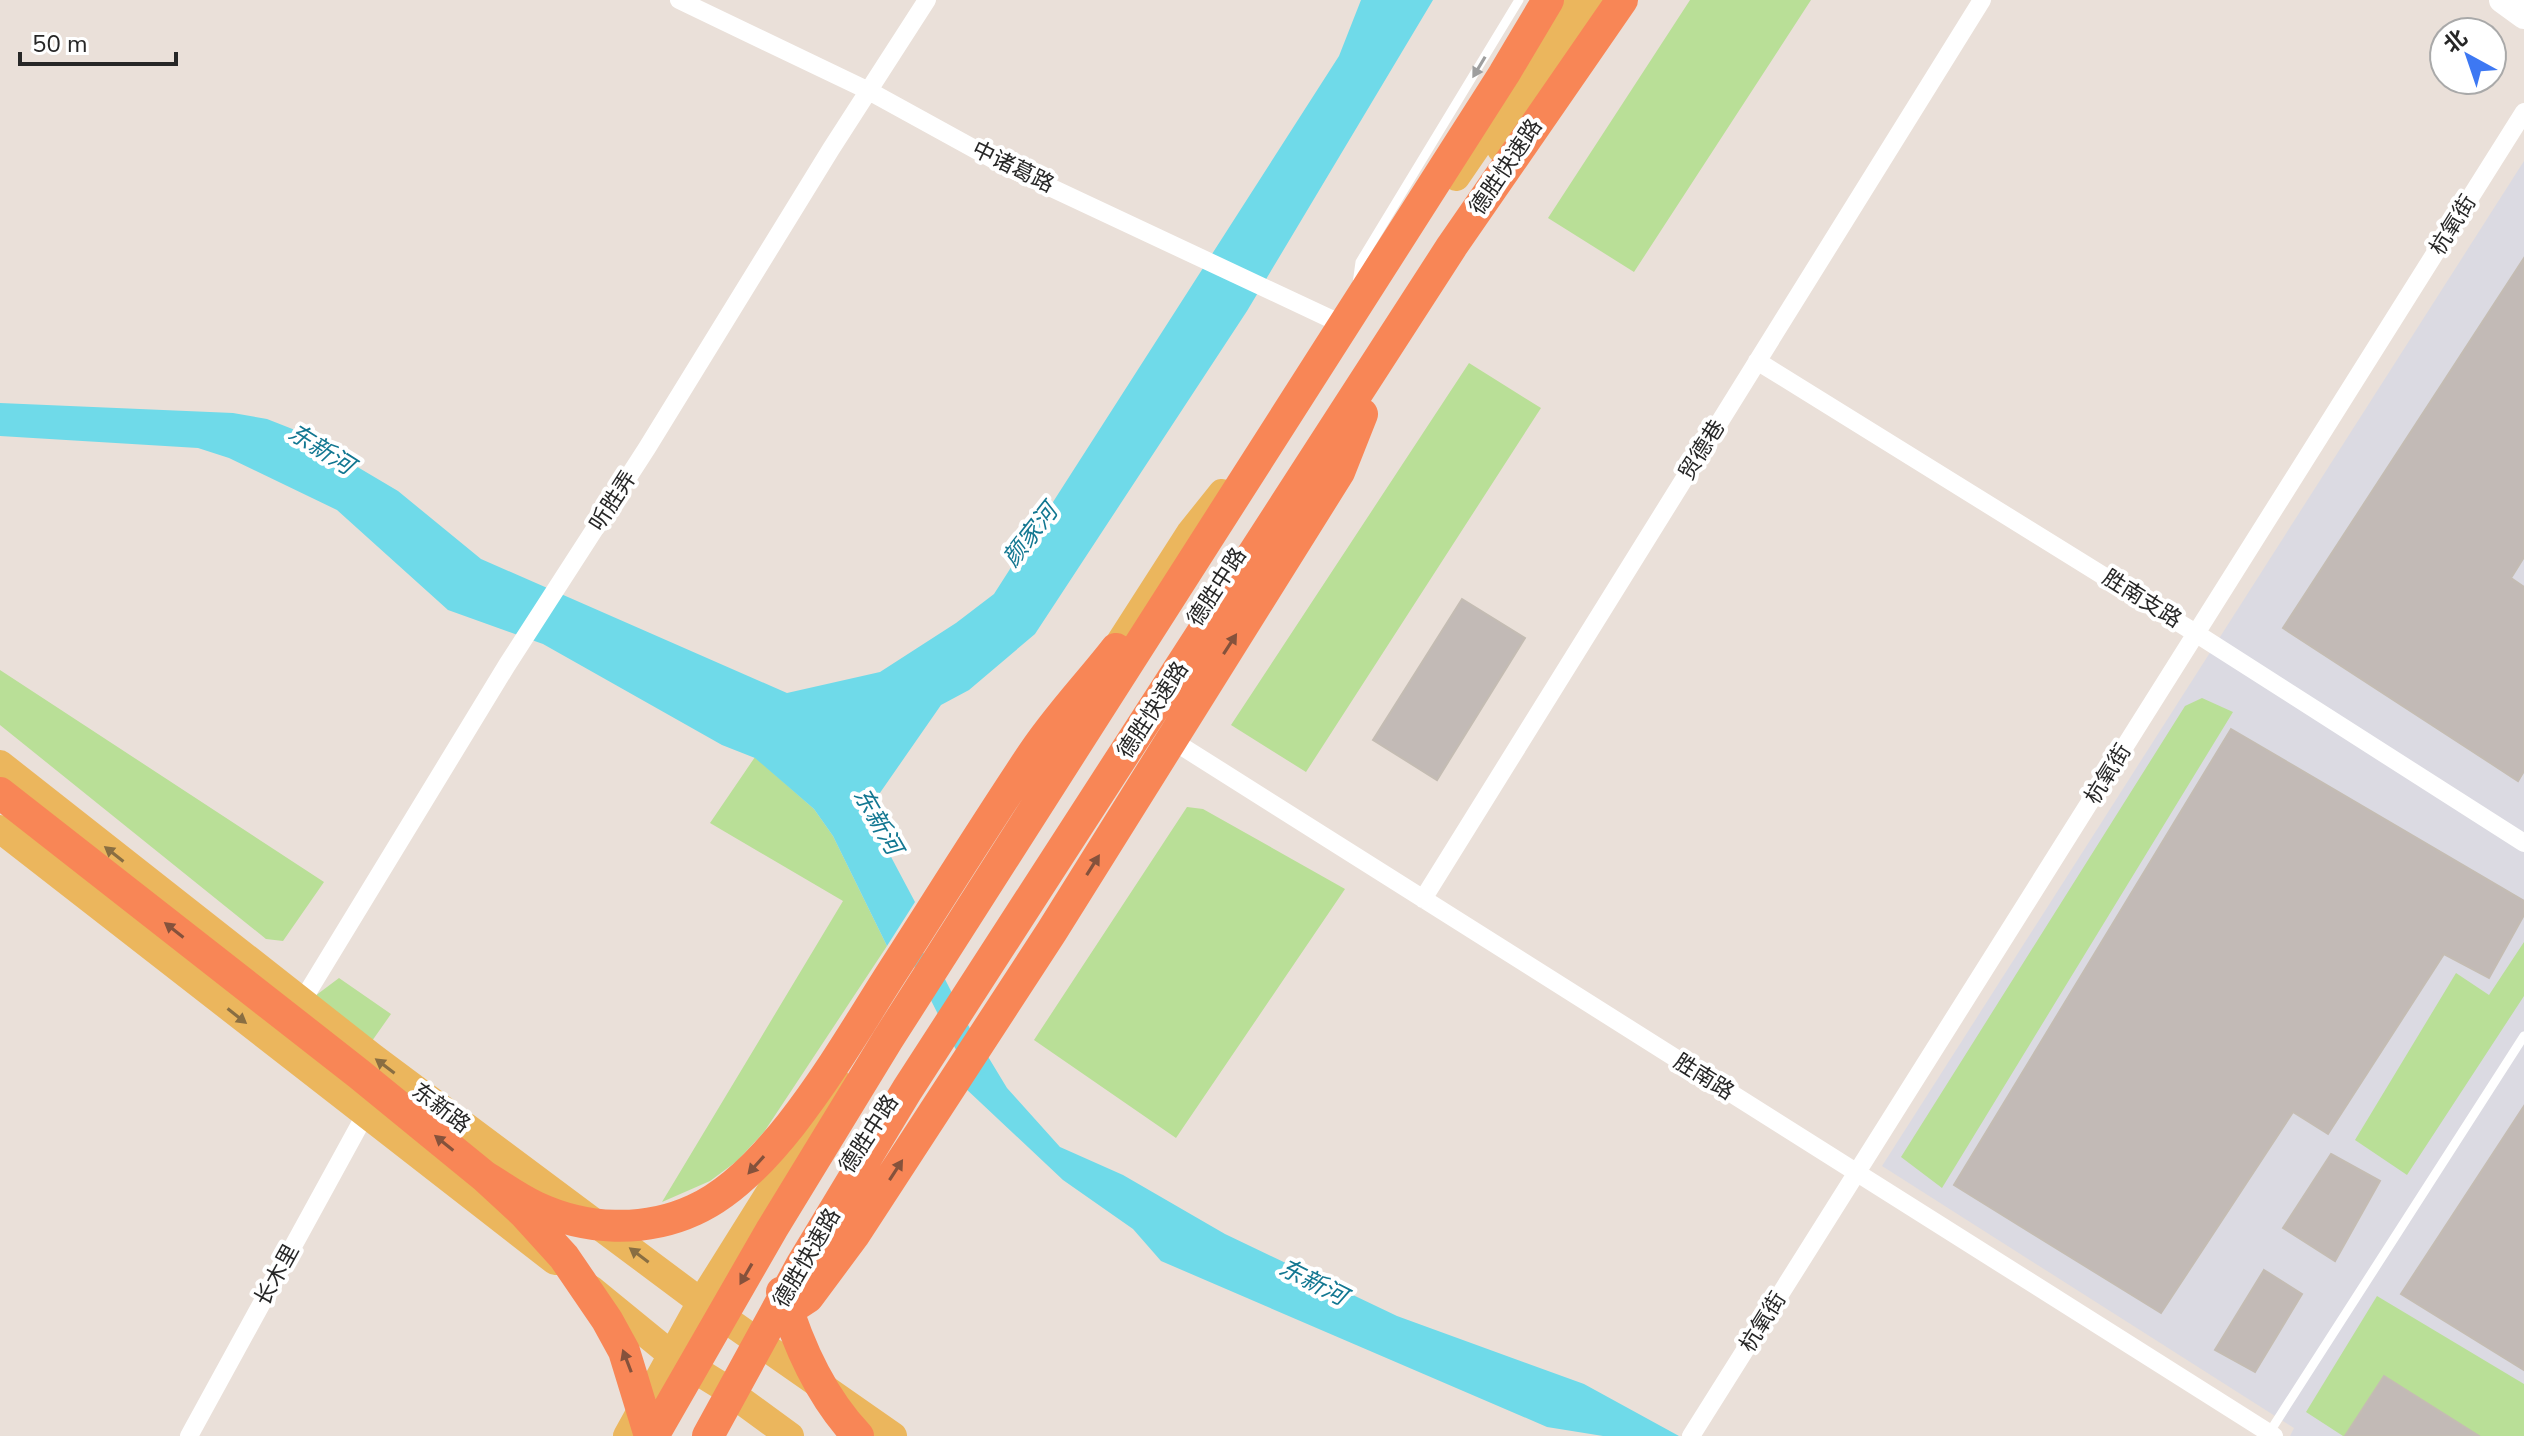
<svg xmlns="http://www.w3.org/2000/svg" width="2524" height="1436" viewBox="0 0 2524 1436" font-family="'Nunito Sans','Noto Sans SC',sans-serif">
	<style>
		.industrial { fill: #dbdae2 }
		.green { fill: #b9df97 }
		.water { fill: #6fdae9 }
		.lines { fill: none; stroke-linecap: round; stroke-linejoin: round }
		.canal { stroke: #6fdae9; stroke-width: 22 }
		.building { fill: #c2bab6; stroke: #c4bcb3; stroke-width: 2 }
		.lane { stroke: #fff; stroke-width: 9 }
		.street { stroke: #fff; stroke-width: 18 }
		.secondary { stroke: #fff; stroke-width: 26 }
		.primary { stroke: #ebb65d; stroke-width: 28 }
		.highway { stroke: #f88656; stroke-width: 32 }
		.oneway { fill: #9e9e9e }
		.oneway2 { fill: #85523c }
		.oneway3 { fill: #896e42 }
		.labels { text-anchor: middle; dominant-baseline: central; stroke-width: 8; stroke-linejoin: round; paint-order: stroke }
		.street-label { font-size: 22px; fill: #272727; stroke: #fff }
		.water-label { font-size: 24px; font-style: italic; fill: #127791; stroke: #fff }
	</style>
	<rect width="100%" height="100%" fill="#eae0d9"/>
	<path class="industrial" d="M2524 161V1436H2290L2294 1428 1882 1166Z"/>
	<path class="green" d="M1690 0H1811L1634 272 1548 218Z
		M1469 363 1541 408 1306 772 1231 725Z
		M0 670 324 882 283 941 266 939 0 725Z
		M2202 698 2233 712 1942 1188 1901 1157 2185 706Z
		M755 757 814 809 833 836 887 946 764 1132 737 1161 710 1181 662 1202 843 901 710 823Z
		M1187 807 1203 809 1345 889 1176 1138 1034 1040Z
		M2524 942V996L2407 1175 2355 1140 2456 973 2489 995Z
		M339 978 391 1014 372 1041 315 996Z
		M2377 1296 2524 1384V1436H2343L2306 1412Z"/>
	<path class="water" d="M1361 0H1433L1247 311 1035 634 969 690 941 705 875 800 873 823 915 902 887 946 833 836 814 809 755 758 722 745 543 644 448 610 337 510 229 458 198 448 0 436V403L233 413 267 419 295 430 398 491 481 559 787 693 880 672 956 623 994 594 1339 56Z
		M987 1055 1007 1088 1060 1147 1123 1175 1225 1234 1397 1316 1584 1384 1679 1436H1603L1547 1427 1161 1261 1133 1229 1063 1180 964 1087Z"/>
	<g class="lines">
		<path class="canal" d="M925 964 976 1065"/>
	</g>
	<path class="building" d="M2524 258V557L2511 578 2524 587V771L2518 781 2283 628Z
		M1462 599 1525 638 1437 780 1373 740Z
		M2231 729 2524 901V915L2489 978 2444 954 2328 1134 2293 1112 2161 1313 1954 1185Z
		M2524 1106V1370L2401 1294Z
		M2331 1154 2380 1181 2335 1261 2283 1228Z
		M2264 1270 2302 1294 2255 1372 2215 1350Z
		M2384 1376 2479 1436H2345Z"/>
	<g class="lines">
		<path class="lane" d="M1357 284 1360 262 1519 0
			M2269 1433 2524 1036"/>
		<path class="street" d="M679 0 869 91 1009 168 1348 327
			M1757 361 2197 634 2524 843
			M1167 737 2274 1436
			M1423 899 1982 0
			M301 1003 507 665 647 448 831 149 927 0
			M189 1436 365 1115
			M1691 1436 2524 112"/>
		<path class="secondary" d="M2502 0 2524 16"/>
		<path class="primary" d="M1501 149 1598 0
			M1456 177 1519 85 1571 0
			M1104 667 1190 533 1222 493
			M0 764 374 1058 701 1302 893 1436
			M0 829 555 1261
			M591 1289 673 1356 720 1385 790 1436
			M627 1436 701 1302 838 1083"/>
		<path class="highway" d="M0 793 359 1074 484 1176 524 1213 564 1257 607 1320 624 1351 650 1436
			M484 1176C501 1186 518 1199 536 1207 585 1230 644 1233 694 1210 773 1175 843 1049 889 977 936 904 982 830 1030 758 1055 719 1088 685 1116 649
			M782 1292C797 1343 821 1397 858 1436
			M776 1318 808 1297 854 1235 1052 931 1339 472 1362 414
			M653 1436 772 1229 888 1039 1504 74 1548 0
			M708 1436 802 1264 907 1090 1452 246 1622 0"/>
	</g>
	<defs><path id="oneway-solid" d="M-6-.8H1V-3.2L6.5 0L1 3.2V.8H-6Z" transform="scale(2)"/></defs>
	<use class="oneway" href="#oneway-solid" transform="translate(1479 67) rotate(121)"/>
	<g class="oneway2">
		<use href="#oneway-solid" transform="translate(1230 644) rotate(-57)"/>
		<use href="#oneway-solid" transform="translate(1093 865) rotate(-58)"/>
		<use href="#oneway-solid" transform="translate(174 930) rotate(-142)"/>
		<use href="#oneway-solid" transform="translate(444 1143) rotate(-141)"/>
		<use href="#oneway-solid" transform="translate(756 1165) rotate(132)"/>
		<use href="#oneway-solid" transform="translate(896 1170) rotate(-57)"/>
		<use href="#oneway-solid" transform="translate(746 1274) rotate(120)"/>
		<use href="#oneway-solid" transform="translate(627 1361) rotate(-111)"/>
	</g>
	<g class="oneway3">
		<use href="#oneway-solid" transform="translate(114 854) rotate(-142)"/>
		<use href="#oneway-solid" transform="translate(237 1016) rotate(38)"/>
		<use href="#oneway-solid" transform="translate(385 1066) rotate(-143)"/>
		<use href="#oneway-solid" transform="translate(639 1255) rotate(-143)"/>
	</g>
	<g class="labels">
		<g class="street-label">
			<text transform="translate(1013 167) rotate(26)">中诸葛路</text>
			<text transform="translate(1506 167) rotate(-56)">德胜快速路</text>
			<text transform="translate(2453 225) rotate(-58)">杭氧街</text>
			<text transform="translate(1702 450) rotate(-58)">贸德巷</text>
			<text transform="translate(613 501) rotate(-57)">听胜弄</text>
			<text transform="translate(1217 587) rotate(-57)">德胜中路</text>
			<text transform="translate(2142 599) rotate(32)">胜南支路</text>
			<text transform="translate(1153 710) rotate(-57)">德胜快速路</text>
			<text transform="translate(2108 774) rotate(-58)">杭氧街</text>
			<text transform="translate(1704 1077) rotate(32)">胜南路</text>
			<text transform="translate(441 1108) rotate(37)">东新路</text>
			<text transform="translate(869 1134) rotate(-57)">德胜中路</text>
			<text transform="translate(807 1258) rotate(-60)">德胜快速路</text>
			<text transform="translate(277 1275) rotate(-61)">长木里</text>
			<text transform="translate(1763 1322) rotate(-58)">杭氧街</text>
		</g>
		<g class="water-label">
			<text transform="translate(321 449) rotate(32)">东新河</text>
			<text transform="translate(1030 535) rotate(-52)">颜家河</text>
			<text transform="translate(878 821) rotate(60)">东新河</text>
			<text transform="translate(1313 1282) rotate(27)">东新河</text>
		</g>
	</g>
	<g transform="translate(2468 56) rotate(320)"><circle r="38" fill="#ffffff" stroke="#a9a9a9" stroke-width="2"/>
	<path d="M0-6L14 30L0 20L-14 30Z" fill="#3d78f3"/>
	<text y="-12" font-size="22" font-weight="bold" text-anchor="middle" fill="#272727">北</text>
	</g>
	<path d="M20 52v12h156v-12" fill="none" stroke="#272727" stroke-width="4"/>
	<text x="32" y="52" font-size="24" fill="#272727" stroke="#ffffff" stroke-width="6" paint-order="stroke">50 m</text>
</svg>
